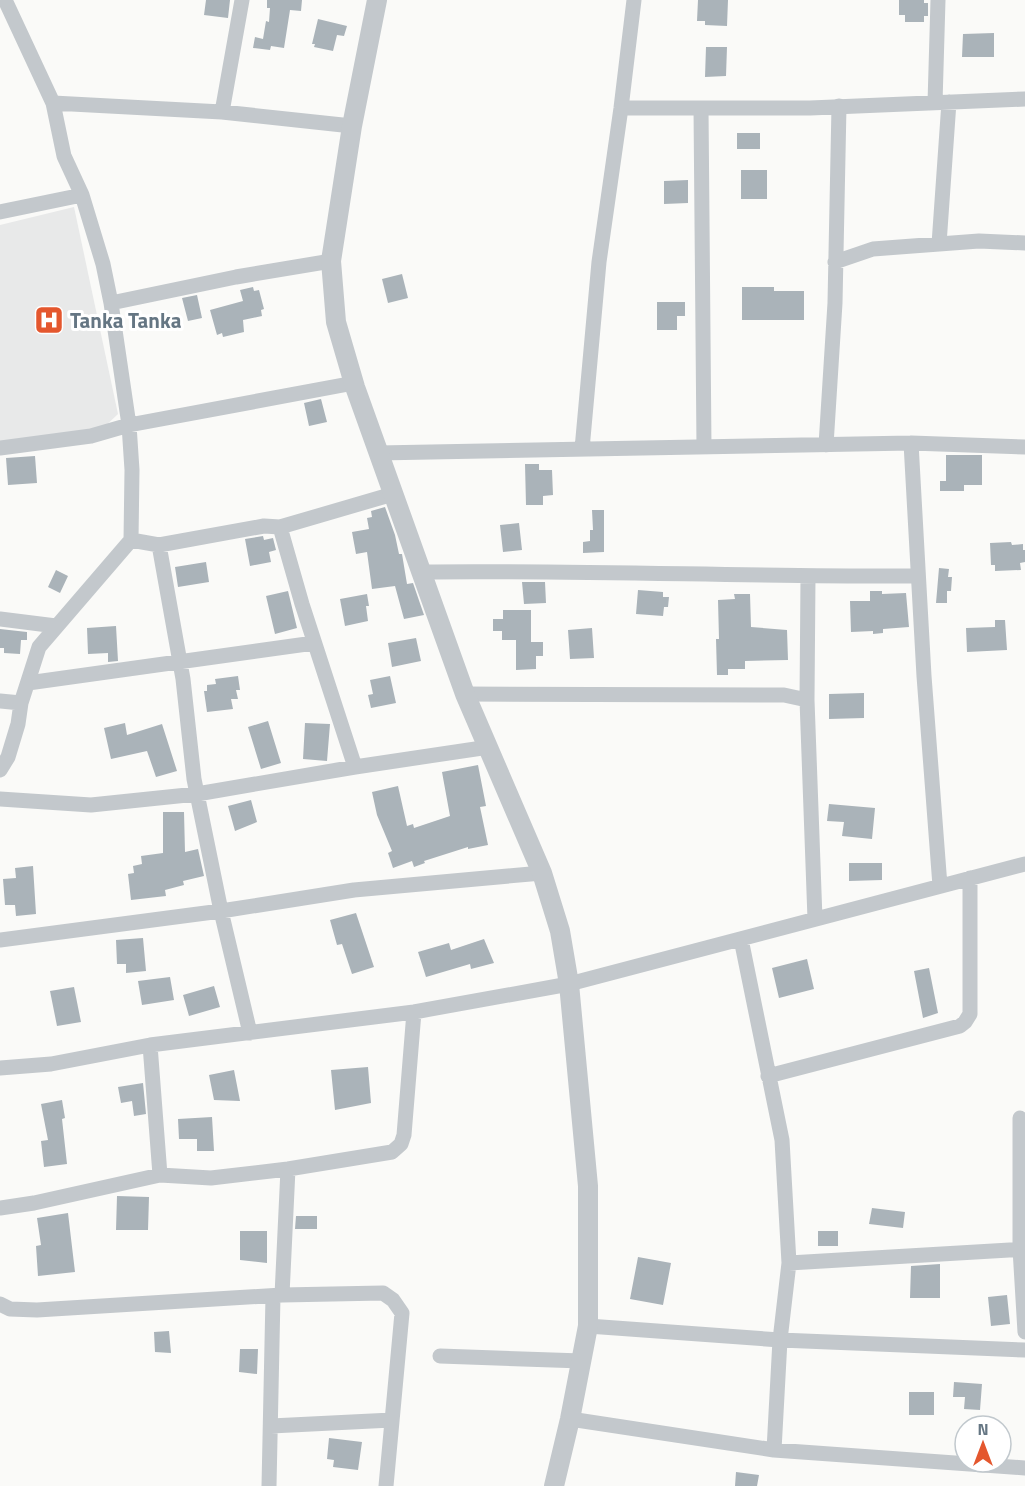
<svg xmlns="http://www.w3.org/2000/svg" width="1025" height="1486" viewBox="0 0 1025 1486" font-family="'Titillium Web',sans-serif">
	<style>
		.built { fill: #e8e9e9 }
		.building { fill: #aab3b9 }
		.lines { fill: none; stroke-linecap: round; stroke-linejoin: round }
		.minor { stroke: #c3c8cc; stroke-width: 15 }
		.tertiary { stroke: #c3c8cc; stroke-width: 20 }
		.labels { text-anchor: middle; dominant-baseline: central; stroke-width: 6; stroke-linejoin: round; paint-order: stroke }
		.poi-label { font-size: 21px; font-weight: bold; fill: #657683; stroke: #fff; text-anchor: start }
	</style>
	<rect width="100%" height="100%" fill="#fafaf8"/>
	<path class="built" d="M74 207 118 414 101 430 0 443V225Z"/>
	<path class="building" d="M206 0H230L228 18 204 15Z
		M267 0H302L301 11 290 10 284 48 271 46 270 50 253 48 255 37 263 39 266 21 269 22 270 8H267Z
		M698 0H728L727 26 705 25V21H697Z
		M899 0H924V3H928V16H924V22H905V15H899Z
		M318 19 347 26 344 36 337 35 333 51 314 47 315 44H312Z
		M994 33V57H962L963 34Z
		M706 47H727L726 76 705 77Z
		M737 133H760V149H737Z
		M741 170H767V199H741Z
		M688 180V203L664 204V181Z
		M402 274 408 298 388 303 382 279Z
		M253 287 254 291 259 290 264 309 261 310 262 316 243 320 244 332 223 337 222 333 217 335 210 310 243 301 240 290Z
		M742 287H774V291H804V320H742Z
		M197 295 202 318 188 321 182 298Z
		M657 302H685V316H677V330H657Z
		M321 399 327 422 309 426 304 403Z
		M946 455H982V485H964V491H940V481H946Z
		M35 456 37 483 8 485 6 458Z
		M525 464H539V470H552L553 495 543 496V505H526Z
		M385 507 395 535 399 554H402L407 584 413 583 424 615 404 619 395 586 372 589 367 552 356 554 352 532 369 529 367 518 372 517 371 511Z
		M592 510H604V552L583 553V542L590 541V530H593Z
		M519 523 522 550 503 552 500 525Z
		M263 536 264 540 273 538 276 550 269 552 271 562 250 566 245 539Z
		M1011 542 1012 545 1023 544V550H1025V562L1020 563 1021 570 995 571V565H991L990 543Z
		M206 562 209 582 178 587 175 567Z
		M939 568 949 569 948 577H952L951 591H947V603H936Z
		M56 570 68 576 60 593 48 587Z
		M522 582H545L546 603 524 604Z
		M638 590 663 592V597H669L668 607H664L663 616 636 614Z
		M288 591 297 628 275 634 266 596Z
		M870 591H882V594L906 593 909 627 883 629V633L873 634V631L851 632 850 601H870Z
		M367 594 369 606H366L368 621 345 626 340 599Z
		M734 594H750L751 627 787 630 788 660 745 661V669H728V675H717L716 639H719L718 600 735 599Z
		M503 610H531V642H543V656H536V669L516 670V640H502V631H493V619H503Z
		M995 620H1005L1007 650 967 652 966 628 995 627Z
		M116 626 118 661 108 662V653L88 654 87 628Z
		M592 628 594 658 570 659 568 630Z
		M0 629 27 632V640H21L20 654 4 653V648H0Z
		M416 638 421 661 392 667 388 643Z
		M238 676 240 690H236L238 699H231L233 709 207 712 204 691H207V685L216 684 215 679Z
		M390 676 396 703 371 708 368 695 373 694 370 680Z
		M864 693V718L829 719V694Z
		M268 721 281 763 261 769 248 727Z
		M125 723 127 735 162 724 177 771 156 777 147 751 111 759 104 728Z
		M305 723 330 724 327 761 303 759Z
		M478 765 486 806 480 807 488 845 468 849V847L424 861 425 863 414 867 412 861 393 868 388 853 392 851 377 815 372 792 398 786 407 826 413 824 414 828 450 816 442 772Z
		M251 800 257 822 235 831 228 806Z
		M829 804 875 808 872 839 842 836 844 822 827 821Z
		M163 812H184L185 852 198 849 204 876 183 881 184 885 165 890 166 896 131 900 128 874 134 873 133 866 142 864 141 856 163 853Z
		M849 863H882V880L849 881Z
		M33 866 36 914 16 916 15 905H5L3 879 16 878 15 868Z
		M356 913 374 967 352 974 342 944 337 945 330 920Z
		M143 938 146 971 126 973V964H117L116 940Z
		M484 939 494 963 471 969 470 964 426 977 418 952 449 943 451 950Z
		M807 959 814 989 779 998 772 968Z
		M929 968 938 1013 923 1018 914 971Z
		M170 977 174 1000 142 1005 138 981Z
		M214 986 220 1007 189 1016 183 995Z
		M74 987 81 1022 57 1026 50 991Z
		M368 1067 371 1103 335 1110 331 1070Z
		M234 1070 240 1101 214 1100 209 1075Z
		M143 1083 146 1114 134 1116 132 1101 121 1103 118 1087Z
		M62 1100 65 1118 62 1119 67 1164 44 1167 41 1141 48 1140 41 1104Z
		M212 1117 214 1151H197V1139H179L178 1119Z
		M117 1196 149 1197 148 1230H116Z
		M872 1208 905 1212 903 1228 869 1224Z
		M68 1213 75 1272 38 1276 36 1246 41 1245 37 1218Z
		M296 1216H317V1229H295Z
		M240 1231H267V1263L240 1260Z
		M818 1231H838V1246H818Z
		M638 1257 671 1263 663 1305 630 1299Z
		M940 1264V1298H910L911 1266Z
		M1007 1295 1010 1324 991 1326 988 1297Z
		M169 1331 171 1353 155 1352 154 1332Z
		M240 1349H258L257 1374 239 1372Z
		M954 1382 982 1384 980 1410 964 1409 965 1397H953Z
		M909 1392H934V1415H909Z
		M329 1438 362 1442 358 1470 333 1467 334 1460 327 1459Z
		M736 1472 759 1475 757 1486H735Z"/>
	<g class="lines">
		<path class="minor" d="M5 0 53 103 64 156 82 195 103 264 111 303
			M53 103 222 112 352 126
			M935 103 938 0
			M621 108H810L1025 99
			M701 108 704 447
			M222 112 242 0
			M0 212 82 195
			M939 244 949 102
			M835 262 873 249 979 241 1025 243
			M911 443 924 676 940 886
			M826 445 835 303 839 106
			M0 448 91 436 129 425 354 383
			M582 449 599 262 621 108 634 0
			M378 453 911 443 1025 447
			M280 527 302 604 355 767
			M131 540 159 545 264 526 280 527 393 494
			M159 545 183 679 194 779 221 911 250 1033
			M421 572C587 570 752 577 918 576
			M808 577 807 700 815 919
			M0 619 56 626
			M28 683 314 643
			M465 694 784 695 807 700
			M0 701 21 703
			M0 770 8 757 18 724 21 703 39 647 131 540 132 470 129 425 111 303 236 277 331 261
			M0 799 91 805 197 794 355 767 489 747
			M741 939 782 1140 789 1263 780 1340 774 1450
			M0 940 221 911 354 890 542 873
			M150 1045 160 1175
			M0 1068 51 1064 150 1045 414 1012 569 984 1025 864
			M768 1076 960 1026 965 1022 970 1014V878
			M1020 1118V1249L1025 1332
			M0 1208 34 1203 160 1175 211 1178 288 1169 392 1152 401 1144 404 1135 414 1012
			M789 1263 1025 1249
			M282 1295 288 1169
			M0 1304 10 1309 37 1310 282 1295 383 1293 393 1300 402 1313 386 1486
			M588 1326 780 1340 1025 1350
			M440 1356 582 1361
			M570 1419 774 1450 1025 1468
			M271 1426 392 1420
			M269 1486 273 1296"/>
		<path class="tertiary" d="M377 0 352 126 331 261 336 322 355 387 465 694 542 873 560 931 569 984 588 1186V1326L570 1419 554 1486"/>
	</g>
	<defs>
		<g id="hospital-square" transform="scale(1.5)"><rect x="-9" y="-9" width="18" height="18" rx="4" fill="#e4572e" stroke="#fff"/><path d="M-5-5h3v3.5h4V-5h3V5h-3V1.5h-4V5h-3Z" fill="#fff"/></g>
	</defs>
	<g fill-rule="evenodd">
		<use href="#hospital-square" x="49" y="320"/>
	</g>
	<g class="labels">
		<g class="poi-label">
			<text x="70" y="320">Tanka Tanka</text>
		</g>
	</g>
	<g transform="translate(983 1444)"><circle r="28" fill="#ffffff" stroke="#c1c8cd" stroke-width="1.5"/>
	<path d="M0-4.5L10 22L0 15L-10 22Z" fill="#e4572e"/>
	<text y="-9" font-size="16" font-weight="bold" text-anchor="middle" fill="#657683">N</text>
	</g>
</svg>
